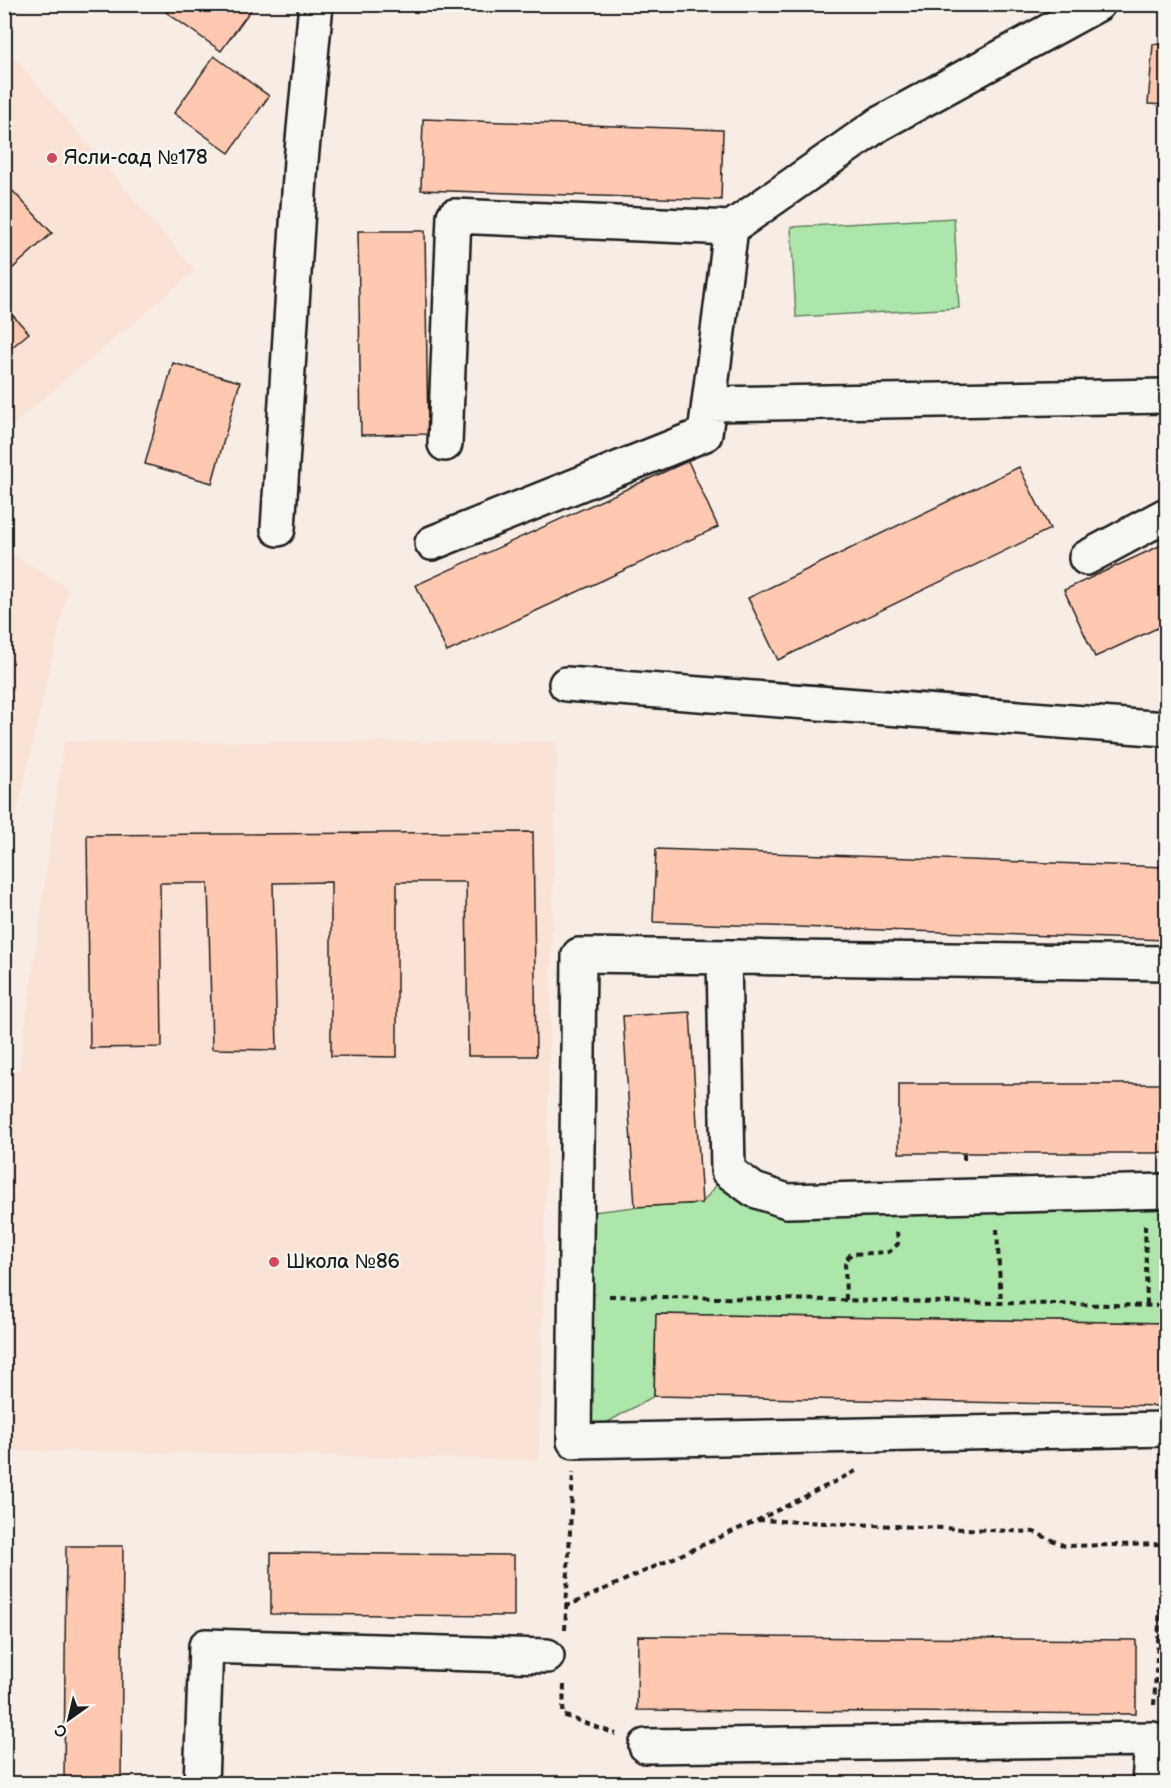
<svg xmlns="http://www.w3.org/2000/svg" width="1171" height="1788" viewBox="0 0 1171 1788" font-family="'Balsamiq Sans',sans-serif">
	<style>
		.built { fill: #fae2d5 }
		.green { fill: #ade6aa; stroke: #648163; stroke-width: 1.5 }
		.building { fill: #ffc9b1; stroke: #1c1c1c; stroke-width: 1.5 }
		.lines { fill: none; stroke-linecap: round; stroke-linejoin: round }
		.minor-casing { stroke: #1c1c1c; stroke-width: 38 }
		.path { stroke: #1c1c1c; stroke-width: 4; stroke-dasharray: 6 4.5; stroke-linecap: butt }
		.minor { stroke: #f6f6f2; stroke-width: 33 }
		.poi-dot { fill: #d1495b; stroke: #f6f6f2; stroke-width: 2 }
		.labels { text-anchor: middle; dominant-baseline: central; stroke-width: 4.5; stroke-linejoin: round; paint-order: stroke }
		.poi-label { font-size: 20px; fill: #1c1c1c; stroke: #f6f6f2; text-anchor: start }
	</style>
	<rect width="100%" height="100%" fill="#f8ede5"/>
	<filter id="ink" filterUnits="userSpaceOnUse"><feTurbulence type="fractalNoise" baseFrequency=".0167" numOctaves="2"/><feDisplacementMap in="SourceGraphic" scale="12" xChannelSelector="R" yChannelSelector="G"/><feConvolveMatrix kernelMatrix="1 2 1 2 8 2 1 2 1" color-interpolation-filters="sRGB"/></filter>
	<g filter="url(#ink)">
		<path class="built" d="M4 45 195 271 5 431H4Z
			M5 549 68 589 5 864Z
			M64 742H557L539 1460 5 1450V1074L19 1071Z"/>
		<path class="green" d="M954 218 959 308 796 317 791 227Z
			M728 1171 754 1190 1166 1191V1323L656 1314 654 1396 574 1441 576 1214 635 1207 702 1203Z"/>
		<path class="building" d="M171 4H255L221 51 166 12Z
			M1153 44 1166 45V105L1148 104Z
			M214 56 269 96 229 153 174 113Z
			M423 119 723 130 721 200 421 190Z
			M8 186 52 233 4 276V189Z
			M358 231H425L428 434 361 435Z
			M4 306 29 333 4 354Z
			M173 363 240 382 212 483 145 464Z
			M688 461 718 527 447 652 416 585Z
			M1019 467 1050 529 778 660 748 598Z
			M1166 543V624L1095 657 1064 590Z
			M533 832 536 1056H468L466 882H397V1057L331 1056V882L273 883 277 1050 212 1049 208 883H160L162 1047 90 1048 87 835Z
			M656 849 1166 867V940L653 922Z
			M690 1012 702 1203 635 1207 623 1016Z
			M899 1084H1166V1153H899Z
			M656 1314 1166 1323V1406L654 1396Z
			M66 1546H123L121 1784H64Z
			M271 1553 514 1555V1616L271 1614Z
			M638 1636 1136 1640V1714L637 1710Z"/>
		<g class="lines">
			<g class="minor-casing">
				<path id="minor" d="M709 404 1166 396
					M445 444 454 216 731 228 879 124 1098 4
					M278 529 301 161 316 4
					M432 543 705 434 731 228
					M1086 558 1166 515
					M566 684 1166 729
					M724 957 728 1171 754 1190 787 1201 1166 1191
					M1166 963 579 955 574 1441 1166 1429
					M646 1746 1152 1739 1149 1784
					M201 1784 206 1646 547 1656"/>
			</g>
			<path class="path" d="M964 1154V1162
				M1145 1225 1147 1306
				M997 1229 1001 1303
				M609 1296 1166 1306
				M846 1300 845 1261 851 1254 889 1252 898 1244 897 1232
				M758 1520 1034 1532 1065 1546 1166 1544
				M565 1607 758 1520 858 1470
				M565 1630 573 1472
				M564 1685 563 1715 616 1734
				M1154 1705 1164 1544"/>
			<use href="#minor" class="minor"/>
		</g>
	</g>
	<g class="poi-dot">
		<circle cx="52" cy="158" r="6"/>
		<circle cx="274" cy="1262" r="6"/>
	</g>
	<g class="labels">
		<g class="poi-label">
			<text x="64" y="158">Ясли-сад №178</text>
			<text x="286" y="1262">Школа №86</text>
		</g>
	</g>
	<rect width="1171" height="1788" fill="none" stroke="#f6f6f2" stroke-width="24"/>
	<rect x="12" y="12" width="1147" height="1764" fill="none" stroke="#1c1c1c" stroke-width="2" filter="url(#ink)"/>
	<g transform="translate(69 1719) rotate(214)" stroke="#f6f6f2" stroke-width="4.5" paint-order="stroke">
	<path d="M0-4.5L10 22L0 15L-10 22Z" fill="#1c1c1c"/>
	<text y="-9" font-size="16" font-weight="bold" text-anchor="middle" fill="#1c1c1c">С</text>
	</g>
</svg>
